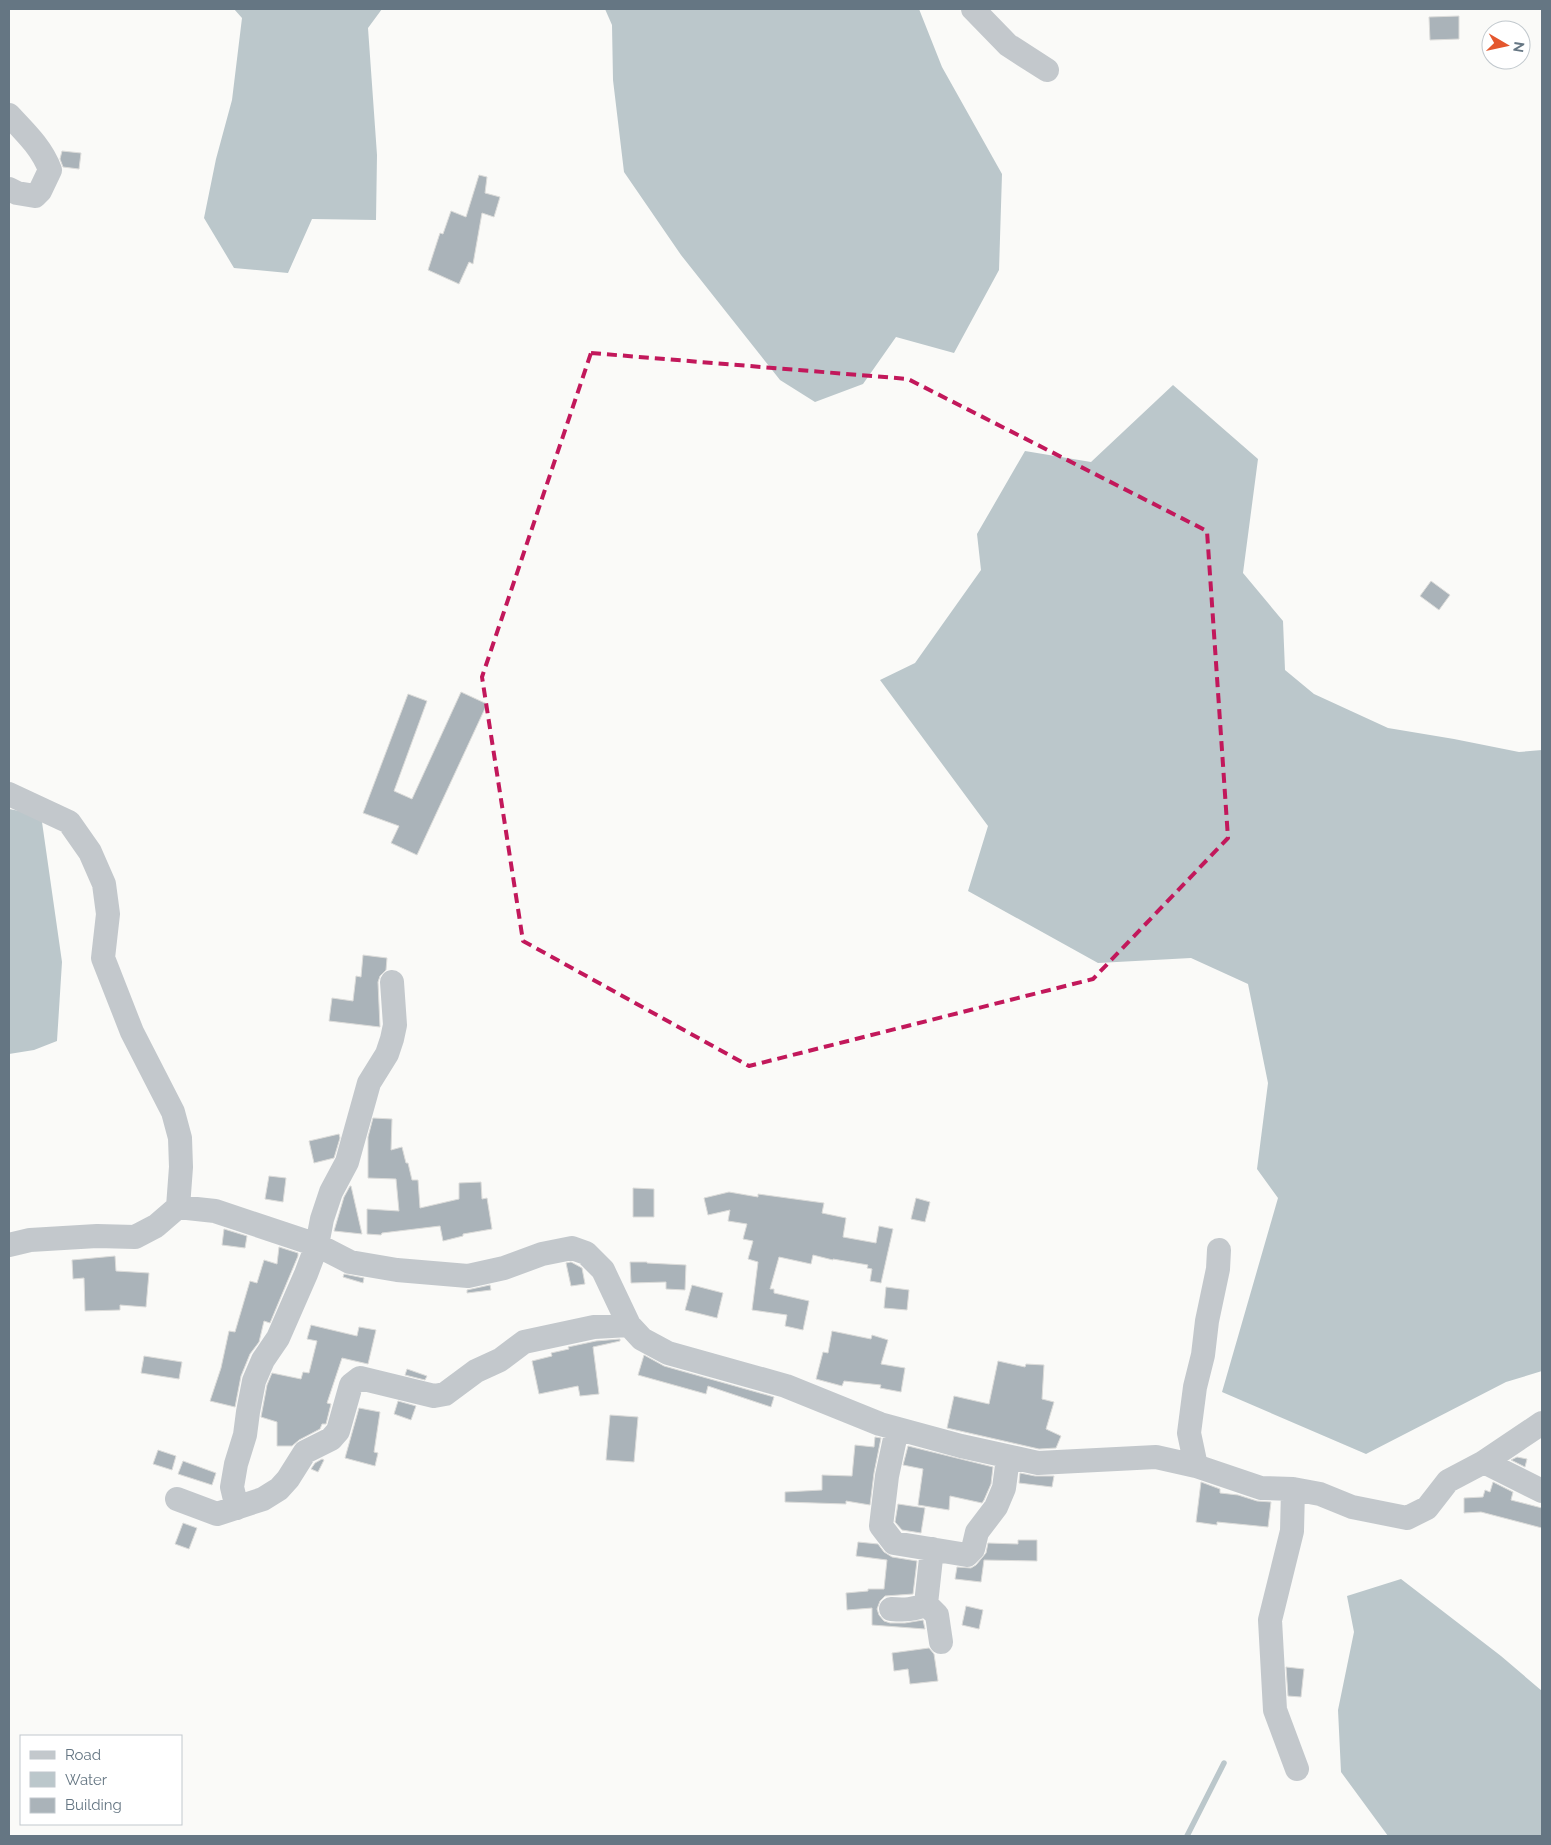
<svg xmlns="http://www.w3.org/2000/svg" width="1551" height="1845" viewBox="0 0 1551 1845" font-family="Raleway,sans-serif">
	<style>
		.water { fill: #bbc7cb }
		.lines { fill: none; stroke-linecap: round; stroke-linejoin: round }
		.stream { stroke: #bbc7cb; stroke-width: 5.5 }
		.building { fill: #aab3b9; stroke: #dcdcda }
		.minor { stroke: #c3c8cc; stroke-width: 24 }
		.marked { fill: none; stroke: #c2185b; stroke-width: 4; stroke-dasharray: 10 6; stroke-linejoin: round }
	</style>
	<rect width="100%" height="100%" fill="#fafaf8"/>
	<path class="water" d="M234 9H382L368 28 377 155 376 220 312 219 288 273 234 268 204 218 216 159 232 100 242 18Z
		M605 9H919L942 67 1002 174 999 270 954 353 896 337 863 384 815 402 780 380 681 255 624 172 613 80 612 25Z
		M1173 385 1258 459 1243 573 1283 621 1285 670 1314 694 1388 728 1454 739 1519 752 1542 750V1371L1506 1382 1366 1454 1222 1392 1278 1198 1257 1169 1268 1083 1248 984 1191 958 1098 963 968 891 988 826 880 680 915 663 981 570 977 534 1025 451 1091 462Z
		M9 809 41 815 62 962 57 1041 34 1050 9 1054Z
		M1401 1579 1501 1656 1542 1691V1836H1388L1341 1772 1338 1710 1354 1632 1347 1596Z"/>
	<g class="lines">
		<path class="stream" d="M1187 1836 1224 1763"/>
	</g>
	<path class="building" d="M1459 16V39L1430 40 1429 17Z
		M62 151 81 153 79 169 63 167 60 159Z
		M479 175 487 177 485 193 500 197 494 217 482 213 473 264 469 262 459 284 428 270 440 233 443 234 451 211 466 217Z
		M1431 581 1450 595 1439 610 1420 596Z
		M461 692 487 704 417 855 391 843 399 826 363 813 408 694 427 701 394 791 412 799Z
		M363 955 387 958 386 970 380 976 378 982 380 1027 329 1021 332 998 353 1001 356 976 361 977Z
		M373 1118 392 1119 391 1150 402 1147 406 1163H408L412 1180H418L420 1208 459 1199V1183L481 1182 482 1199 487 1198 492 1229 463 1234V1236L443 1241 440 1226 382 1233 381 1235 367 1234V1209L399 1211 396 1179 368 1178V1137Z
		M339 1134 340 1138 334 1158 314 1163 309 1141Z
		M269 1176 286 1178 283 1202 265 1199Z
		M350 1186H351L362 1234 334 1231 344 1197Z
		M633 1188 654 1189V1217H633Z
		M729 1192 758 1197V1194L824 1203 822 1213 846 1218 843 1237 876 1243 879 1226 893 1229 881 1283 870 1281 872 1269 867 1268 868 1265 833 1259V1260L813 1255 811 1264 779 1257 770 1289H774V1293L809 1301 803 1330 785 1326 787 1315 752 1310 758 1262 748 1259 753 1241 743 1239 747 1224 728 1221 730 1210 708 1215 704 1198Z
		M916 1198 930 1202 925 1222 911 1219Z
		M224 1229 247 1236 245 1248 222 1245Z
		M279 1247 298 1253V1256L270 1323 264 1321 259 1342 250 1354 241 1376 235 1407 210 1401 221 1368 229 1331 235 1332 250 1281 257 1283 264 1260 277 1264Z
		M115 1256 116 1271 149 1273 146 1307 120 1305V1310L85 1311 84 1278 73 1279 72 1260Z
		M571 1262 582 1268 585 1284 571 1286 566 1263Z
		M630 1262H647V1263L686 1265 685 1290 666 1289V1282L631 1283Z
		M344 1274 364 1278 363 1283 343 1277Z
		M490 1285 491 1290 467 1293V1290Z
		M692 1285 723 1293 717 1318 685 1310Z
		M886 1287 909 1290 907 1310 884 1308Z
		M311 1325 357 1336 359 1327 376 1330 368 1364 342 1358 327 1403 331 1404 326 1424H322L320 1429 299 1440 292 1446H277V1422L261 1417 267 1385 272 1373 301 1379 303 1372 309 1373 317 1341 307 1339Z
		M832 1331 871 1339 872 1335 888 1340 881 1364 905 1368 901 1392 880 1388 881 1385 844 1381 842 1386 816 1379 823 1352 828 1353Z
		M620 1339V1341L593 1347 599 1394 580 1396 578 1386 539 1394 532 1361 552 1356 551 1353 569 1349 568 1347 596 1341Z
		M644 1355 664 1366 774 1397 771 1407 708 1386 706 1394 638 1375Z
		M144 1356 182 1362 179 1379 141 1373Z
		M998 1361 1025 1367 1026 1364 1044 1365 1042 1399 1054 1402 1046 1429 1061 1436 1056 1448 1039 1449 947 1428 954 1396 989 1404Z
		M407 1369 427 1376 425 1380 405 1375Z
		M398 1401 416 1406 411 1420 394 1414Z
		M359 1408 380 1412 374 1452 378 1453 375 1466 345 1458Z
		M610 1415 638 1417 634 1462 606 1460Z
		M875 1437 881 1438 874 1473 870 1505 846 1501V1504L785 1502V1492L822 1490V1475L852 1476 855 1445 874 1447Z
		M908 1446 993 1467 991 1484 984 1500 982 1503 950 1496 949 1510 918 1505 923 1469 903 1465Z
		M158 1450 176 1456 172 1470 153 1464Z
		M1517 1457 1527 1459 1525 1467 1511 1460Z
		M322 1459 324 1460 318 1472 311 1469 315 1463Z
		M183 1461 216 1473 212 1485 178 1474Z
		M1020 1473 1035 1476H1054L1052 1487 1019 1483Z
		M1201 1482 1220 1489V1493L1238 1495 1257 1501 1271 1502 1268 1527 1217 1522V1525L1196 1522Z
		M1493 1482 1513 1492 1511 1500 1542 1508V1528L1481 1512 1464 1513V1498L1483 1497 1485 1490 1490 1492Z
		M898 1504 925 1508 921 1533 902 1530 895 1522Z
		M183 1523 197 1528 189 1549 175 1544Z
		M1018 1540H1037V1561L984 1560 981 1582 955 1579 957 1567 971 1568 976 1565 986 1553 988 1543 1018 1544Z
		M858 1542 878 1544 884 1552 892 1557 917 1561 913 1594 885 1596 880 1601 877 1609 879 1615 884 1621 890 1623H905L923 1620 925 1629 872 1625V1608L847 1610 846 1593 868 1591V1589H884L887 1560 856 1556Z
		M966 1606 983 1610 979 1629 962 1625Z
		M929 1648 934 1654 938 1681 910 1684 908 1669 894 1671 892 1653Z
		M1286 1667 1304 1669 1301 1697 1288 1696Z"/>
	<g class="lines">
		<path class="minor" d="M973 9 1008 45 1047 70
			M9 115C25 132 42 148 50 170L40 191 35 196 17 193 9 189
			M9 794 69 822 90 852 104 884 108 914 103 958 132 1032 173 1112 180 1138 181 1167 178 1207 156 1226 135 1237 97 1236 30 1240 9 1245
			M178 1207 215 1211 317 1245 350 1262 397 1270 468 1276 504 1268 542 1254 572 1248 586 1253 603 1270 629 1325 642 1339 668 1353 786 1386 880 1424 961 1446 1038 1463 1156 1457 1196 1466 1261 1488 1293 1489 1320 1494 1352 1507 1407 1518 1427 1508 1448 1481 1484 1462 1542 1423
			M897 1429 887 1476 881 1526 894 1543 967 1555 973 1549 977 1532 996 1507 1004 1488 1008 1458
			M1484 1462 1542 1491
			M1196 1466 1189 1433 1195 1387 1203 1355 1207 1321 1218 1269 1219 1250
			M1293 1489 1292 1531 1270 1620 1275 1710 1297 1769
			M177 1499 217 1514 263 1499 279 1489 288 1479 305 1452 331 1439 338 1431 351 1385 360 1378 434 1396 445 1394 476 1371 500 1360 524 1342 594 1327 629 1325
			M237 1508 232 1487 236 1464 245 1435 248 1412 254 1381 263 1360 278 1338 306 1274 317 1245 322 1219 331 1192 347 1162 369 1083 387 1054 392 1039 395 1025 392 982
			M926 1604 937 1615 941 1642
			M891 1609C904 1610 914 1610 926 1604L932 1549"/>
	</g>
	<path class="marked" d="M591 353 908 379 1207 531 1228 838 1093 979 749 1066 523 941 482 677Z"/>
	<rect width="1551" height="1845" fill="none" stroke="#657683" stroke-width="20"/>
	<rect x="20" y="1735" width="162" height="90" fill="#ffffff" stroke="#c1c8cd"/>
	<rect x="30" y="1751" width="25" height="8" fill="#c3c8cc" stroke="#c1c8cd"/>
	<text x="65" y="1760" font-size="15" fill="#657683">Road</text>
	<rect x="30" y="1772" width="25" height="15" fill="#bbc7cb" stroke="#c1c8cd"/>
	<text x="65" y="1785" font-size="15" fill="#657683">Water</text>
	<rect x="30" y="1798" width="25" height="15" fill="#aab3b9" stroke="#c1c8cd"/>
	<text x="65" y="1810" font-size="15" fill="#657683">Building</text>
	<g transform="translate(1506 45) rotate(99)"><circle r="24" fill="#ffffff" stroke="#c1c8cd"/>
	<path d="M0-4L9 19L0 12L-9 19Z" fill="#e4572e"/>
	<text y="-8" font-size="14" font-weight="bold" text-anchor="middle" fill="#657683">N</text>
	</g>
</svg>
